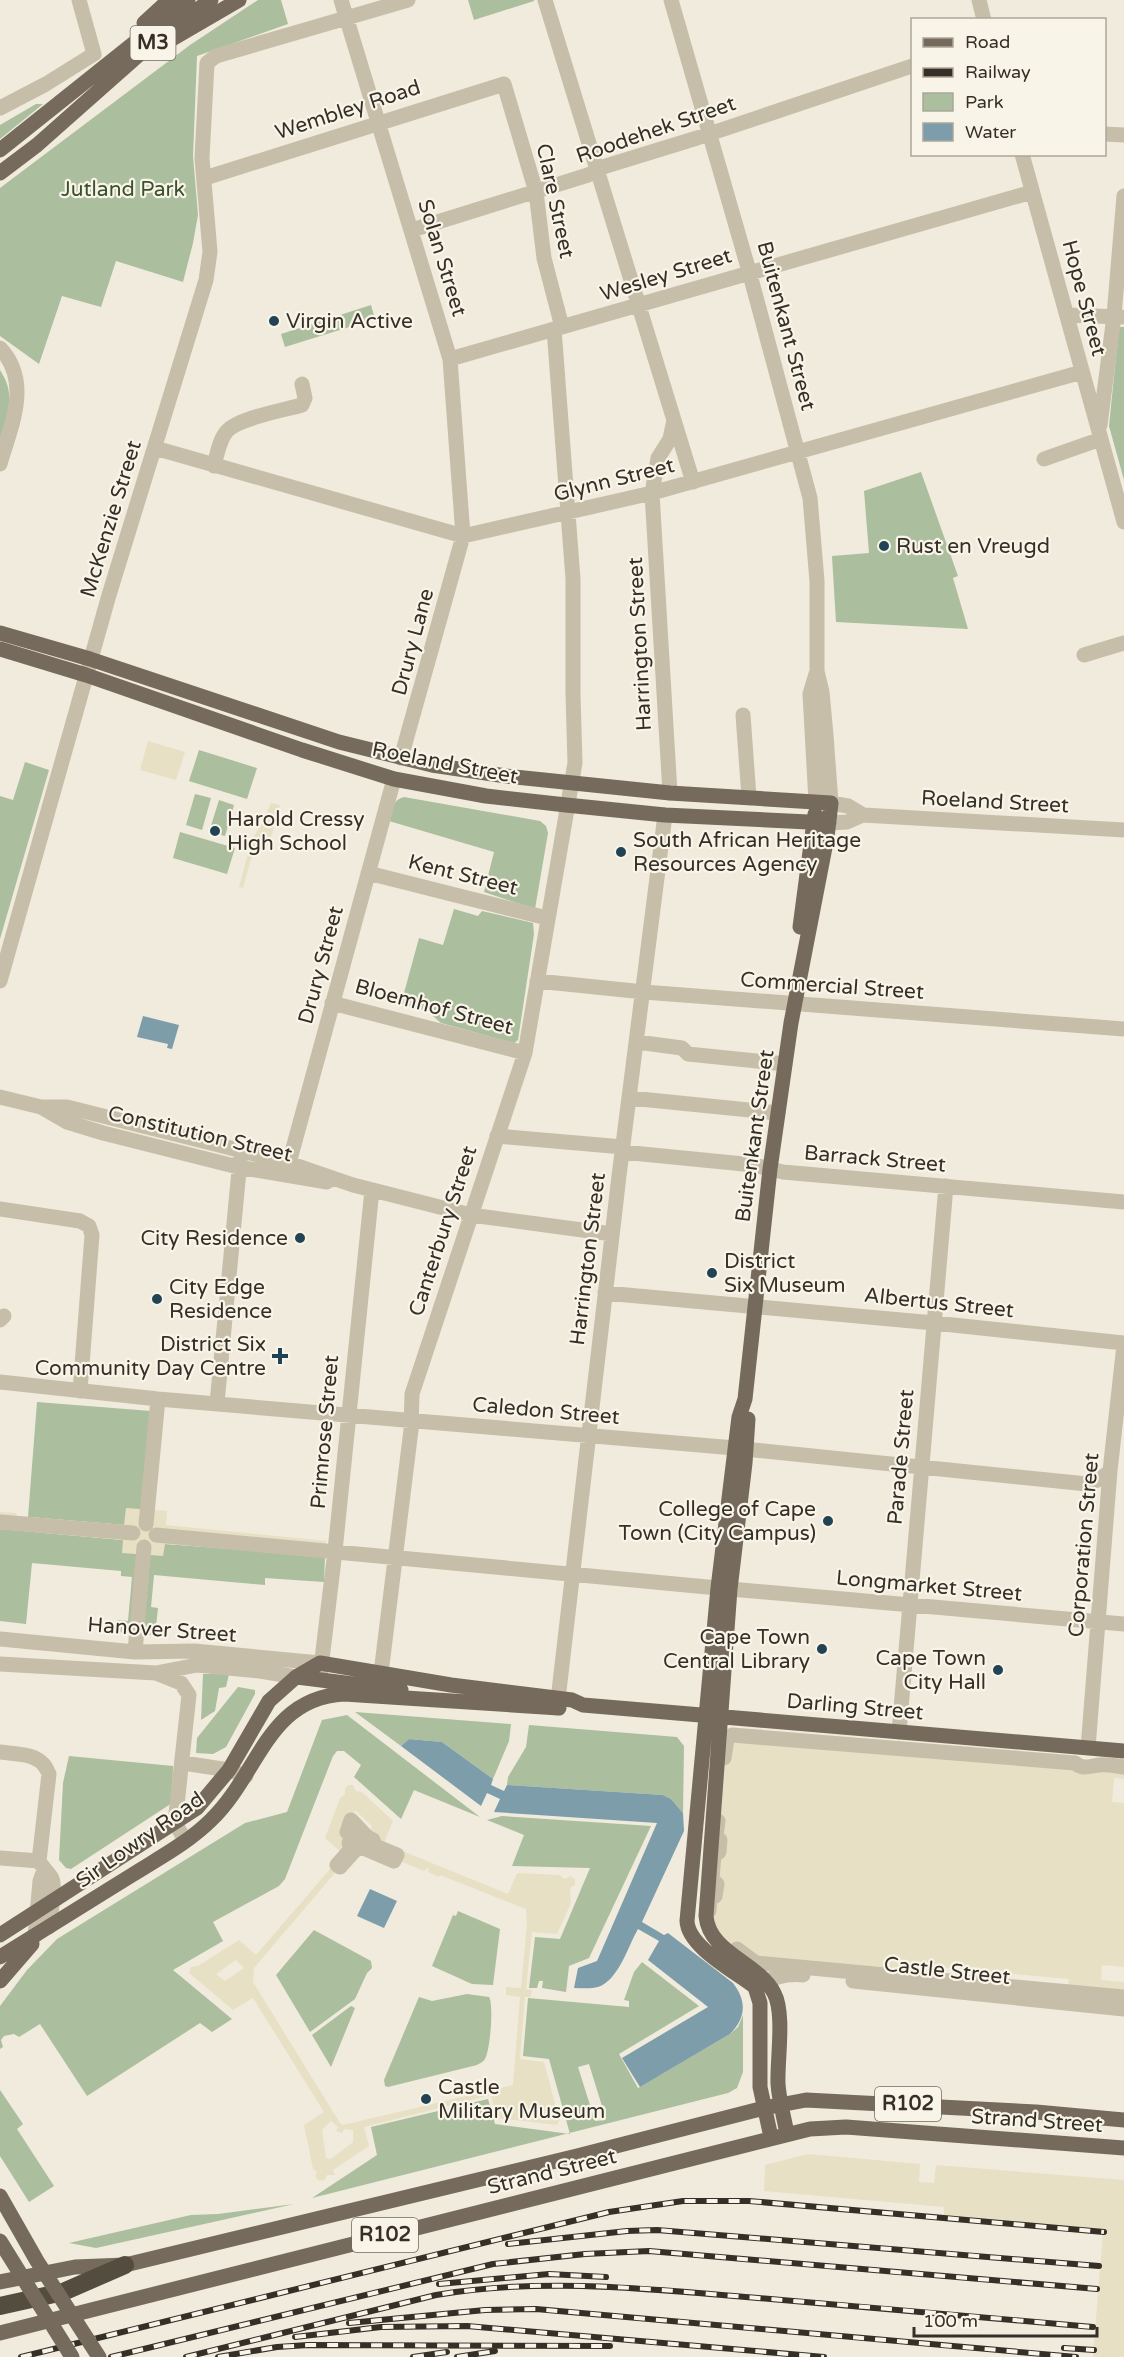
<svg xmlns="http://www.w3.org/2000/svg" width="1124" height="2357" viewBox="0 0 1124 2357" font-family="'Varela Round',sans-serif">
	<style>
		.green { fill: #abbe9d; fill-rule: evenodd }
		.plaza { fill: #e7e0c4; fill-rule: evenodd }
		.water { fill: #7d9dab }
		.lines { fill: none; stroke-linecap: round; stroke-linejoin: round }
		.minor { stroke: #c7bea9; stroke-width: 15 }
		.major { stroke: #756a5b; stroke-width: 15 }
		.highway { stroke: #554c40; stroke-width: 18 }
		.rail-casing { stroke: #352f28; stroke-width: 6 }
		.rail { stroke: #f8f5e8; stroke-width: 4; stroke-dasharray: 11; stroke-linecap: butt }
		.major-bridge { stroke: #756a5b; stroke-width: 15 }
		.poi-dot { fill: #214353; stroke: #f8f5e8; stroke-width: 2 }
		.labels { text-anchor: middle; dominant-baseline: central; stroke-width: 4.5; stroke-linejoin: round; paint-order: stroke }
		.shield { fill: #f8f5e8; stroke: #706a62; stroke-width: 1.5 }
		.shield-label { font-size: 20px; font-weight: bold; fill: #352f28 }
		.street-label { font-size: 21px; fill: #352f28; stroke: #f8f5e8 }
		.park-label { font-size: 21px; fill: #3b512e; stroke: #f8f5e8 }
		.poi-label { font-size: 21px; fill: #352f28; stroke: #f8f5e8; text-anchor: start }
	</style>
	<rect width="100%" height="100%" fill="#f0ebdc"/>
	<path class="green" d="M258 0H281L288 24 197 56 193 156 198 215 193 243 183 282 116 261 101 307 62 296 39 364 0 336V188L190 45Z
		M468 0H534V1L474 20Z
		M36 104H43L0 139V125Z
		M371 305 375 319 285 347 281 334Z
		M1119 327H1124V480L1109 426Z
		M0 370C17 396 7 413 0 440Z
		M921 472 958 576 953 578 968 629 836 622 832 556 869 553 864 491Z
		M199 750 257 768 247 799 189 781Z
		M25 762 49 770 0 939V796L13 800Z
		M195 794 211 798 202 830 186 825Z
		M404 797 540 821 546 826 548 833 535 909 484 892 494 852 389 821C392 811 392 800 404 797Z
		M219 800 234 805 225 836 209 832Z
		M180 832 235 848 227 874 173 858Z
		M454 909 478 916 482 911 533 923 534 934 518 1040 514 1043 441 1023 427 1011 401 1004 419 938 443 945Z
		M37 1402 151 1411 143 1509 125 1525 28 1517Z
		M0 1529 123 1540 138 1554 130 1633 116 1632 117 1620 128 1621 132 1577 121 1576V1571L32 1563 26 1624 0 1621Z
		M165 1544 325 1556 324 1582 265 1578V1585L154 1575 151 1607 158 1608 155 1635 142 1634 149 1555Z
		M203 1674H229L226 1687 219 1688 215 1711 201 1720Z
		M238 1687 255 1690V1694L226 1747 213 1754 196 1753 197 1738Z
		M355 1712 511 1724 509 1741 493 1779 442 1742 409 1739 401 1746Z
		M347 1715 480 1817 414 1790 401 1819 354 1777 361 1765 344 1751H337L333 1756 285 1879 279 1886 213 1922 223 1941 173 1970 232 2019 212 2032 200 2023 87 2096 40 2024 19 2037 14 2034 4 2036 1 2040 3 2047 0 2049V2006L27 1970 57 1939 245 1823 287 1812 322 1720Z
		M529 1725 677 1737 684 1746 683 1813 671 1799 663 1795 507 1785 508 1777 526 1747Z
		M69 1756 173 1766 172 1801 169 1805 71 1869 66 1868 59 1860 63 1783Z
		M502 1816 651 1826 589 1958 569 1966 566 1992 542 1988 543 1981H539L537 1988H529L535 1937 560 1939 590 1868 512 1866 524 1835 487 1820Z
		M458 1911 500 1929 493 1985 472 1984 432 1966 453 1915 456 1916Z
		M314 1930 371 1961 372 1968 367 1973 355 1999 310 2032 276 1975Z
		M642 1962 699 2006 619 2054 638 2088 730 2034 738 2027 743 2015V2072L737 2088 728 2093 312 2198 377 2155 371 2127 488 2099 495 2124 570 2134 549 2059 523 2056 528 1998 629 2007V2001L624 2000 634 1972ZM589 2064 606 2119 605 2120 595 2121 578 2067Z
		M467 1994 489 1997C494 2004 490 2051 485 2059 482 2063 480 2063 477 2065L388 2087 385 2086 384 2080 419 1997 432 2001Z
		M351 2006 355 2008 331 2067 312 2035Z
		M0 2090 23 2124 17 2129 54 2186 29 2202 0 2156Z
		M294 2204 96 2248 69 2243 191 2215 218 2214Z"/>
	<path class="plaza" d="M148 741 185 752 176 780 140 770Z
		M271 803 280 805 269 845 256 842 243 888 239 887 252 839 263 822Z
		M126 1508 167 1511 166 1525 326 1541 325 1556 165 1544 163 1556 122 1553 123 1540 0 1529V1512L16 1513 17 1516 124 1525Z
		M726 1742 1124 1767V1779L1114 1778 1112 1802 1124 1803V1967L1102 1965 1101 1980 1124 1982V1997L751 1960 713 1931 716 1836ZM905 1964 1069 1979 1068 1987 904 1972Z
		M348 1785H353L356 1791 362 1792 393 1821 384 1843 390 1846 508 1894 517 1873 559 1875 565 1879 570 1876 575 1879V1885L570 1888 571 1903 557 1934 532 1932 526 1989 532 1990 531 1994V1997H525L520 2059 544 2062 557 2111 556 2114 560 2119 557 2125 497 2118 491 2095 364 2127 369 2146 333 2170 335 2175H327L325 2180 319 2181 315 2176 317 2172 313 2169 304 2125 324 2112 253 1998 233 2010 189 1973 191 1967 198 1966 239 1940 256 1955 343 1854 325 1838 340 1798 345 1794V1788ZM355 1810 372 1826 367 1837 373 1840 375 1846 396 1854 395 1859 424 1871 429 1867 428 1872 439 1877 440 1875 526 1909 527 1924 521 1988 506 1987V1995L520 1997 513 2085 343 2125 340 2123 253 1982 254 1968 340 1867 337 1864 351 1849 349 1843 353 1838 347 1832ZM236 1960 244 1968 225 1981 216 1974ZM331 2121 338 2127 336 2131 342 2133 344 2129 353 2130V2142L331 2159 326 2158 322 2130Z
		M808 2154 920 2164 919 2182 934 2183 936 2165 1124 2180V2357H1093L1103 2231 944 2216V2207L764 2191 765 2165Z"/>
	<path class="water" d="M143 1016 179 1025 172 1049 167 1048 168 1044 137 1037Z
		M409 1739 442 1742 493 1779 491 1785 504 1791 507 1785 663 1795 671 1799 683 1813 684 1831 642 1922 664 1935 668 1933 733 1983C747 2001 746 2018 730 2034L640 2087 622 2058 708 2007 648 1960 659 1941 638 1929C628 1946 619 1980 598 1987 591 1989 582 1988 574 1988L578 1968 597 1961 657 1823 494 1812 500 1799 487 1793 481 1806 401 1746Z
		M370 1889 397 1901 384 1928 357 1916Z"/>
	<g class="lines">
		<path class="minor" d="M341 0 450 359 463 536 401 758
			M545 0 693 482
			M671 0 749 271 810 498 817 581V671L822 692 826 735 831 803 848 806 863 815
			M979 0 984 20
			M0 108 46 84 94 54 79 0
			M1104 134 1124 135
			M1022 154 1124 522
			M205 178 504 84 536 192 544 258 562 327
			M412 230 588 175 606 166 697 138 912 66
			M1067 315 1121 317
			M0 348C32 382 11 426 0 464
			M450 359 1032 192
			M1100 425 1114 316 1124 196
			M155 448 463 536 652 493 1082 372
			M1044 459 1101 439
			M214 466C217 455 219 440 227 431 238 418 285 410 302 405L305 398 302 384
			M1084 655 1124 643
			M743 715 749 797
			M670 793 652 493 658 458 670 439 674 420
			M816 802 810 694 816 674
			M829 823 847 822 863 815 1124 830
			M368 873 547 918
			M0 981 109 595 206 280 210 252 202 158 207 63 216 56 408 0
			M537 981 644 992 1124 1029
			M332 1003 525 1053
			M637 1042 682 1048 688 1054 785 1064
			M0 1097 41 1107H67L211 1143 289 1163 353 1185 471 1215 612 1234
			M630 1098 778 1113
			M41 1107 67 1122 103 1133 238 1167 327 1182
			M497 1136 623 1147
			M622 1152 754 1165 783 1172 1124 1202
			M289 1163 394 779
			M0 1209 80 1221 89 1226 92 1235 80 1391
			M605 1293 934 1323 1124 1343
			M0 1320 4 1316
			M0 1382 158 1399 735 1448 1087 1484 1100 1479 1110 1471
			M217 1403 240 1160
			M0 1522 133 1533
			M146 1524 158 1399
			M156 1535 718 1588
			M730 1589 1124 1624
			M0 1639 135 1652 194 1651 320 1663
			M135 1652 144 1547
			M0 1664 156 1673 197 1665 260 1671 296 1677
			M156 1673 181 1683 189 1695 175 1823 185 1840
			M381 1673 411 1430 412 1394 525 1053 575 763 573 694V579L554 329
			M320 1676 335 1551 372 1190
			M557 1708 619 1176 665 815
			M899 1732 946 1186
			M1088 1748 1110 1471 1124 1345
			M0 1752C19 1755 41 1752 49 1774L39 1861C43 1868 47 1871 51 1877 57 1884 50 1916 49 1927
			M724 1758 727 1739 732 1735 1075 1763C1083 1770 1090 1766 1099 1765 1106 1764 1116 1766 1124 1767
			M183 1763 229 1770 246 1776
			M351 1820 367 1837 373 1840 375 1846 397 1855 394 1861 359 1846 340 1867 337 1865 351 1849 349 1843 353 1838 347 1832Z
			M0 1858 39 1861
			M709 1911 710 1898 715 1896 717 1884 712 1879 714 1855 719 1852 720 1840 716 1836 718 1821
			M35 1936 40 1881 44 1870
			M737 1949 756 1963 1124 1997
			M853 1981 1124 2009
			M755 1987C770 1978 785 1973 803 1975"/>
		<path class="major" d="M144 23 169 0
			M172 39 239 0
			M0 150 188 0
			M0 173 37 145 159 37 211 0
			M0 633 90 659 339 742 432 765 506 776 670 793 831 803 827 837 791 1023 770 1169 745 1399 739 1417 718 1588 687 1921C688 1947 736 1972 755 1987L760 2003V2087L771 2137
			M0 649 86 675 302 750 394 779 486 796 566 805 665 815 829 823
			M800 927 815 814
			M748 1419 745 1463 730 1589 706 1916C709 1953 759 1963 774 1993 785 2013 777 2060 778 2084 779 2100 784 2117 787 2134
			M297 1677 401 1690
			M0 1935 197 1808 229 1770 269 1701 296 1677 320 1663 451 1685 572 1700 583 1705 1124 1751
			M0 1957C44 1930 88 1902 132 1875 159 1858 189 1842 211 1820 259 1774 267 1698 344 1694L559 1708
			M0 1981 32 1944
			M0 2282 75 2267 125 2265 577 2156 764 2108 806 2100 1036 2112 1124 2120
			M0 2333 810 2129 846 2127 1124 2148"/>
		<path class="highway" d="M0 2306 63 2292 125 2265"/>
		<g class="rail-casing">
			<path id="rail" d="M508 2244 627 2231 657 2230 1099 2266
				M439 2284 549 2274 606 2277
				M349 2323 485 2310 536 2309 1076 2357
				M295 2337 381 2327 467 2326 824 2357
				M1064 2348 1094 2350
				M21 2357 609 2212 683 2201H749L1104 2232
				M111 2357 493 2264 585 2254 649 2251 1097 2289
				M186 2357 436 2295C543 2277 650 2289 758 2298 869 2307 981 2317 1093 2327
				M218 2357 277 2347 308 2345 610 2346
				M413 2357 447 2352
				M457 2357 495 2351"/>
		</g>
		<use href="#rail" class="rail"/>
		<path class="major-bridge" d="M0 2196 37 2261 99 2357
			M0 2241 72 2357"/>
	</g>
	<g class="poi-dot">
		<circle cx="274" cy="321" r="6"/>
		<circle cx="884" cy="546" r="6"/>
		<circle cx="215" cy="831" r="6"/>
		<circle cx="621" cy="852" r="6"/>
		<circle cx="300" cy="1238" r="6"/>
		<circle cx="712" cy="1273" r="6"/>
		<circle cx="157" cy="1299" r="6"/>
		<path d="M277 1347h6v6h6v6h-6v6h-6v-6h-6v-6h6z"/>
		<circle cx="828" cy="1521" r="6"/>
		<circle cx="822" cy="1649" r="6"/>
		<circle cx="998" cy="1670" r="6"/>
		<circle cx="426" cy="2099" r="6"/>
	</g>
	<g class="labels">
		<g class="shield">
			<rect x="130.5" y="26" width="45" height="34" rx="4.5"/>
			<rect x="875" y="2087" width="66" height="34" rx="4.5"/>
			<rect x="352" y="2218" width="66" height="34" rx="4.5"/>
		</g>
		<g class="shield-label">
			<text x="153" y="43">M3</text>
			<text x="908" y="2104">R102</text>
			<text x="385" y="2235">R102</text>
		</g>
		<g class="street-label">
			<text transform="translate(348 110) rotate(-18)">Wembley Road</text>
			<text transform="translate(656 130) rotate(-19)">Roodehek Street</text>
			<text transform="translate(555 201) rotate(78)">Clare Street</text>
			<text transform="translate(442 258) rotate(73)">Solan Street</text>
			<text transform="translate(666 275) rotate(-17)">Wesley Street</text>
			<text transform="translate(1084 298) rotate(75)">Hope Street</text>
			<text transform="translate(786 326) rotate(75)">Buitenkant Street</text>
			<text transform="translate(614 480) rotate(-14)">Glynn Street</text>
			<text transform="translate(111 519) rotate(-73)">McKenzie Street</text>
			<text transform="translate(413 642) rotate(-75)">Drury Lane</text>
			<text transform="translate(640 644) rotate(-93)">Harrington Street</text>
			<text transform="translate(445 763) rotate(11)">Roeland Street</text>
			<text transform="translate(995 802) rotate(3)">Roeland Street</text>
			<text transform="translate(463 875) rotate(14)">Kent Street</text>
			<text transform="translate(321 965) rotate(-75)">Drury Street</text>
			<text transform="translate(832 986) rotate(4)">Commercial Street</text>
			<text transform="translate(434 1007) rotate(15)">Bloemhof Street</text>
			<text transform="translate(200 1134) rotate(13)">Constitution Street</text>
			<text transform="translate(755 1136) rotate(-82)">Buitenkant Street</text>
			<text transform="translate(875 1159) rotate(5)">Barrack Street</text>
			<text transform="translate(443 1231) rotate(-72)">Canterbury Street</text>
			<text transform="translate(588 1259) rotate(-83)">Harrington Street</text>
			<text transform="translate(939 1303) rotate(6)">Albertus Street</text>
			<text transform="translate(546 1411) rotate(5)">Caledon Street</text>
			<text transform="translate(325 1432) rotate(-85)">Primrose Street</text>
			<text transform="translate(901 1457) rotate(-85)">Parade Street</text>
			<text transform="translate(1084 1545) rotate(-85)">Corporation Street</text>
			<text transform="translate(929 1586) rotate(5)">Longmarket Street</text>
			<text transform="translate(162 1630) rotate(4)">Hanover Street</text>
			<text transform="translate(855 1707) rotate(5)">Darling Street</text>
			<text transform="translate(140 1840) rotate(-35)">Sir Lowry Road</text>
			<text transform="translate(947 1971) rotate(6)">Castle Street</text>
			<text transform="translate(1037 2121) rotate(4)">Strand Street</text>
			<text transform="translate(552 2172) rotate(-14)">Strand Street</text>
		</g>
		<g class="park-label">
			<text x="123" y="189">Jutland Park</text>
		</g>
		<g class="poi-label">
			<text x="286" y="321">Virgin Active</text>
			<text x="896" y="546">Rust en Vreugd</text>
			<text x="227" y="819">Harold Cressy<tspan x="227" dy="24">High School</tspan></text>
			<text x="633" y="840">South African Heritage<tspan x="633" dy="24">Resources Agency</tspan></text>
			<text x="288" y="1238" text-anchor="end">City Residence</text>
			<text x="724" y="1261">District<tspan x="724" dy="24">Six Museum</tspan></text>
			<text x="169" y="1287">City Edge<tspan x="169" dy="24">Residence</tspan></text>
			<text x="266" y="1344" text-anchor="end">District Six<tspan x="266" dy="24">Community Day Centre</tspan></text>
			<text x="816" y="1509" text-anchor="end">College of Cape<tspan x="816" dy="24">Town (City Campus)</tspan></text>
			<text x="810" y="1637" text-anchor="end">Cape Town<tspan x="810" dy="24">Central Library</tspan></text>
			<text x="986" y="1658" text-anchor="end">Cape Town<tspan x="986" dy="24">City Hall</tspan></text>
			<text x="438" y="2087">Castle<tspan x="438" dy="24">Military Museum</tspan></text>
		</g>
	</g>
	<rect x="911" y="18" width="195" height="138" fill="#f8f5e8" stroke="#aaa69b" stroke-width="1.5"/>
	<rect x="923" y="38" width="30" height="9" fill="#756a5b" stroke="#aaa69b" stroke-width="1.5"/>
	<text x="965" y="48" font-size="18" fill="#352f28">Road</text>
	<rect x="923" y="68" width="30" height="9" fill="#352f28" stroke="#aaa69b" stroke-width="1.5"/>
	<text x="965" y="78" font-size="18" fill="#352f28">Railway</text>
	<rect x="923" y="93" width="30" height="18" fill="#abbe9d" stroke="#aaa69b" stroke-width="1.5"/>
	<text x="965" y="108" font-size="18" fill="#352f28">Park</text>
	<rect x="923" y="123" width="30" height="18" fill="#7d9dab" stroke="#aaa69b" stroke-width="1.5"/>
	<text x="965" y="138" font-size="18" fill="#352f28">Water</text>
	<path d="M914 2327v9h183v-9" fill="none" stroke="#352f28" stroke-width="3"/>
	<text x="923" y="2327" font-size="18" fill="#352f28" stroke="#f8f5e8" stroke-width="4.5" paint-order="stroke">100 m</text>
</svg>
